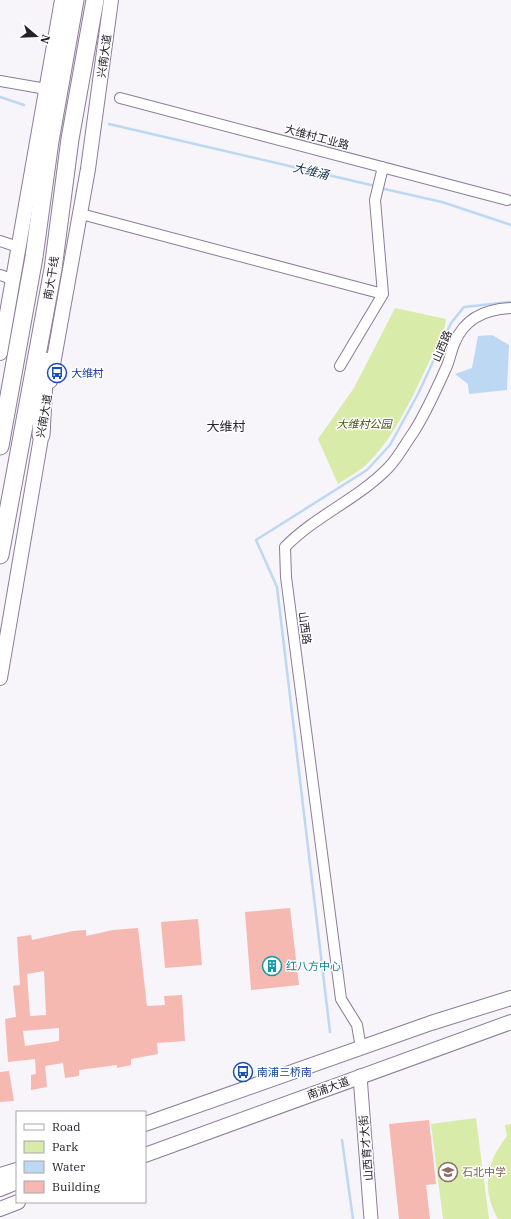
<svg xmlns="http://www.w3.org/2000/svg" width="511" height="1219" viewBox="0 0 511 1219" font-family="'IBM Plex Serif','Noto Sans SC',serif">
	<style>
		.green { fill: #d8eba9 }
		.water { fill: #bcd8f3 }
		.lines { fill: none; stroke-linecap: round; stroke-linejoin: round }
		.stream { stroke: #bcd8f3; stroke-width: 2.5 }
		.building { fill: #f6b9b1; fill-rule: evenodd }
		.minor-casing { stroke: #8c7c99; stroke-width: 12 }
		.tertiary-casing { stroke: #8c7c99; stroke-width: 15 }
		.secondary-casing { stroke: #8c7c99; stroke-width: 16 }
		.trunk-casing { stroke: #8c7c99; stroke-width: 19 }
		.minor { stroke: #fff; stroke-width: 10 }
		.tertiary { stroke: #fff; stroke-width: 13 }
		.secondary { stroke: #fff; stroke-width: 14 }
		.trunk { stroke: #fff; stroke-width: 17 }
		.labels { text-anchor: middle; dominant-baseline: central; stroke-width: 3; stroke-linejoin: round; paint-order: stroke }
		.street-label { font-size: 11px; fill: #26202b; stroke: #fff }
		.transit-label { font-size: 11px; fill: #164399; stroke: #fff; text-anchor: start }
		.park-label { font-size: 11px; font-style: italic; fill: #465513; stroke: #fff }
		.culture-label { font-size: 11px; fill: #0d838f; stroke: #fff; text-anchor: start }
		.education-label { font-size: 11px; fill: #785e54; stroke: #fff; text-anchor: start }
		.water-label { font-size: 12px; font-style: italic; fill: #12314b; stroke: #fff }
		.quarter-label { font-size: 13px; fill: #26202b; stroke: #fff }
	</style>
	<rect width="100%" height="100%" fill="#f7f4fa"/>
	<path class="green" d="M395 308 446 319 444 331C423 372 401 431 368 463 360 471 348 477 338 484L318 439 354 388Z
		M476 1118 489 1219H443L431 1124Z
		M511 1124V1219H498C481 1189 486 1163 507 1136L505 1125Z"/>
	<path class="water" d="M492 335 509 345 507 390 469 394 468 384 455 374 472 368 478 336Z"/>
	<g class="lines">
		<path class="stream" d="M0 97 24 105
			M109 124 375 186
			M380 188 442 202 511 225
			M330 1032 277 587 256 540 367 470 390 445 418 394 451 323 464 307 511 302
			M342 1140 353 1219"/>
	</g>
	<path class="building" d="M290 908 299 985 251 990 245 912Z
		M198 919 202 965 165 968 161 922Z
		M138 928 147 1006 165 1005 164 996 182 995 185 1041 157 1043 158 1054 131 1059V1065L117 1068V1065L79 1070V1076L65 1078 63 1063 45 1066 47 1087 31 1090V1075L36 1074 35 1059 8 1062 5 1019 16 1017 13 986 20 985 17 937 31 935 32 940 73 931 86 930V936L113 930ZM44 971 46 1015 30 1016 27 974ZM59 1028V1041L25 1046 23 1031Z
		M9 1071 14 1101 0 1102V1072Z
		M429 1120 436 1184 426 1185 430 1219H399L389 1124Z"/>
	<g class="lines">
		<g class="minor-casing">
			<path id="minor" d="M0 81 46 89
				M120 98 507 200
				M81 214 383 294
				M0 241 18 247
				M0 275 12 279
				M340 366 383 294 375 200 383 167
				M361 1048 357 1025 341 999 286 577 285 547C315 516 358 499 388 468 398 458 405 444 413 433 426 413 436 390 446 368 450 360 451 350 455 342 465 318 487 309 511 308"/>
		</g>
		<g class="tertiary-casing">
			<path id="tertiary" d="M360 1076 371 1219"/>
		</g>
		<g class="secondary-casing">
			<path id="secondary" d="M0 353 62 0
				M50 381 88 169 111 0
				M0 678 43 426
				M145 1124 431 1023 511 998
				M145 1155 511 1022
				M0 1175 17 1170
				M0 1189 17 1182
				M0 1209 18 1202"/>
		</g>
		<g class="trunk-casing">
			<path id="trunk" d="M41 435 45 361
				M0 446 34 257 50 141 75 0
				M0 555 53 269 70 139 95 0"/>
		</g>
		<use href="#minor" class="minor"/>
		<use href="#tertiary" class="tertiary"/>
		<use href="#secondary" class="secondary"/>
		<use href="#trunk" class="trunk"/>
	</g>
	<defs>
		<g id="bus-ring" transform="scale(1)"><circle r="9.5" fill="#fff" stroke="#1a4fb4" stroke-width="1.5"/><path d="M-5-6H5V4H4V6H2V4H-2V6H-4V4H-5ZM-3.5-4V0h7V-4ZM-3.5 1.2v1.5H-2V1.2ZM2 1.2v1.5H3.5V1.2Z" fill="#1a4fb4"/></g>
		<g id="building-ring" transform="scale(1)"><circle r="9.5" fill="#fff" stroke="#0f9aa8" stroke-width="1.5"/><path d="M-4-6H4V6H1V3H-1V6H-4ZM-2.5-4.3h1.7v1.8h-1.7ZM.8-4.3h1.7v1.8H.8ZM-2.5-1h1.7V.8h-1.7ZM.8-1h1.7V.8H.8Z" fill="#0f9aa8"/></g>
		<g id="school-ring" transform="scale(1)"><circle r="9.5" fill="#fff" stroke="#8d6e63" stroke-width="1.5"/><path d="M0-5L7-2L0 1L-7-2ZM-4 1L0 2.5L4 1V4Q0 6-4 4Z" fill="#8d6e63"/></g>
	</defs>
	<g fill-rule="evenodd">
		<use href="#bus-ring" x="57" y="373"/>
		<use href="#building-ring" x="272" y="966"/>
		<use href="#bus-ring" x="243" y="1072"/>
		<use href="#school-ring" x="448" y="1172"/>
	</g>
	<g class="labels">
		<g class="street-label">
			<text transform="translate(104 56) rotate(-82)">兴南大道</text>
			<text transform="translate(317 137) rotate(15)">大维村工业路</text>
			<text transform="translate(51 278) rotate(-81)">南大干线</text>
			<text transform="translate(442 346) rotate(-67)">山西路</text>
			<text transform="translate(44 416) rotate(-80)">兴南大道</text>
			<text transform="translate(305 628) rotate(82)">山西路</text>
			<text transform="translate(328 1088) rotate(-20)">南浦大道</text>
			<text transform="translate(366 1148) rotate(-95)">山西育才大街</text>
		</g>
		<g class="transit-label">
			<text x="71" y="373">大维村</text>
			<text x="257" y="1072">南浦三桥南</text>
		</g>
		<g class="park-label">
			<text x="364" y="424">大维村公园</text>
		</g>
		<g class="culture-label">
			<text x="286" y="966">红八方中心</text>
		</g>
		<g class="education-label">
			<text x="462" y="1172">石北中学</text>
		</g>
		<g class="water-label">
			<text transform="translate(311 171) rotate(13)">大维涌</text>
		</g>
		<g class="quarter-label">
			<text x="226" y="426">大维村</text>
		</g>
	</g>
	<rect x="16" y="1111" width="130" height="92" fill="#ffffff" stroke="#a8a6aa"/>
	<rect x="24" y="1124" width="20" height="6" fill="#ffffff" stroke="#a8a6aa"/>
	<text x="52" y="1131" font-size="12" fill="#26202b">Road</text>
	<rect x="24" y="1141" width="20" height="12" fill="#d8eba9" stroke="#a8a6aa"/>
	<text x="52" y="1151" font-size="12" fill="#26202b">Park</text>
	<rect x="24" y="1161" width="20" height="12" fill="#bcd8f3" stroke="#a8a6aa"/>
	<text x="52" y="1171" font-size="12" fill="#26202b">Water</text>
	<rect x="24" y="1181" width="20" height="12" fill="#f6b9b1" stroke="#a8a6aa"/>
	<text x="52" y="1191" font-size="12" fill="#26202b">Building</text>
	<g transform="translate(36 36) rotate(109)" stroke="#ffffff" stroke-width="3" paint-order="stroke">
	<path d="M0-3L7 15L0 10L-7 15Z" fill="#26202b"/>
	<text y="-6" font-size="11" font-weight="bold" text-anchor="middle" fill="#26202b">N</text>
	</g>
</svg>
